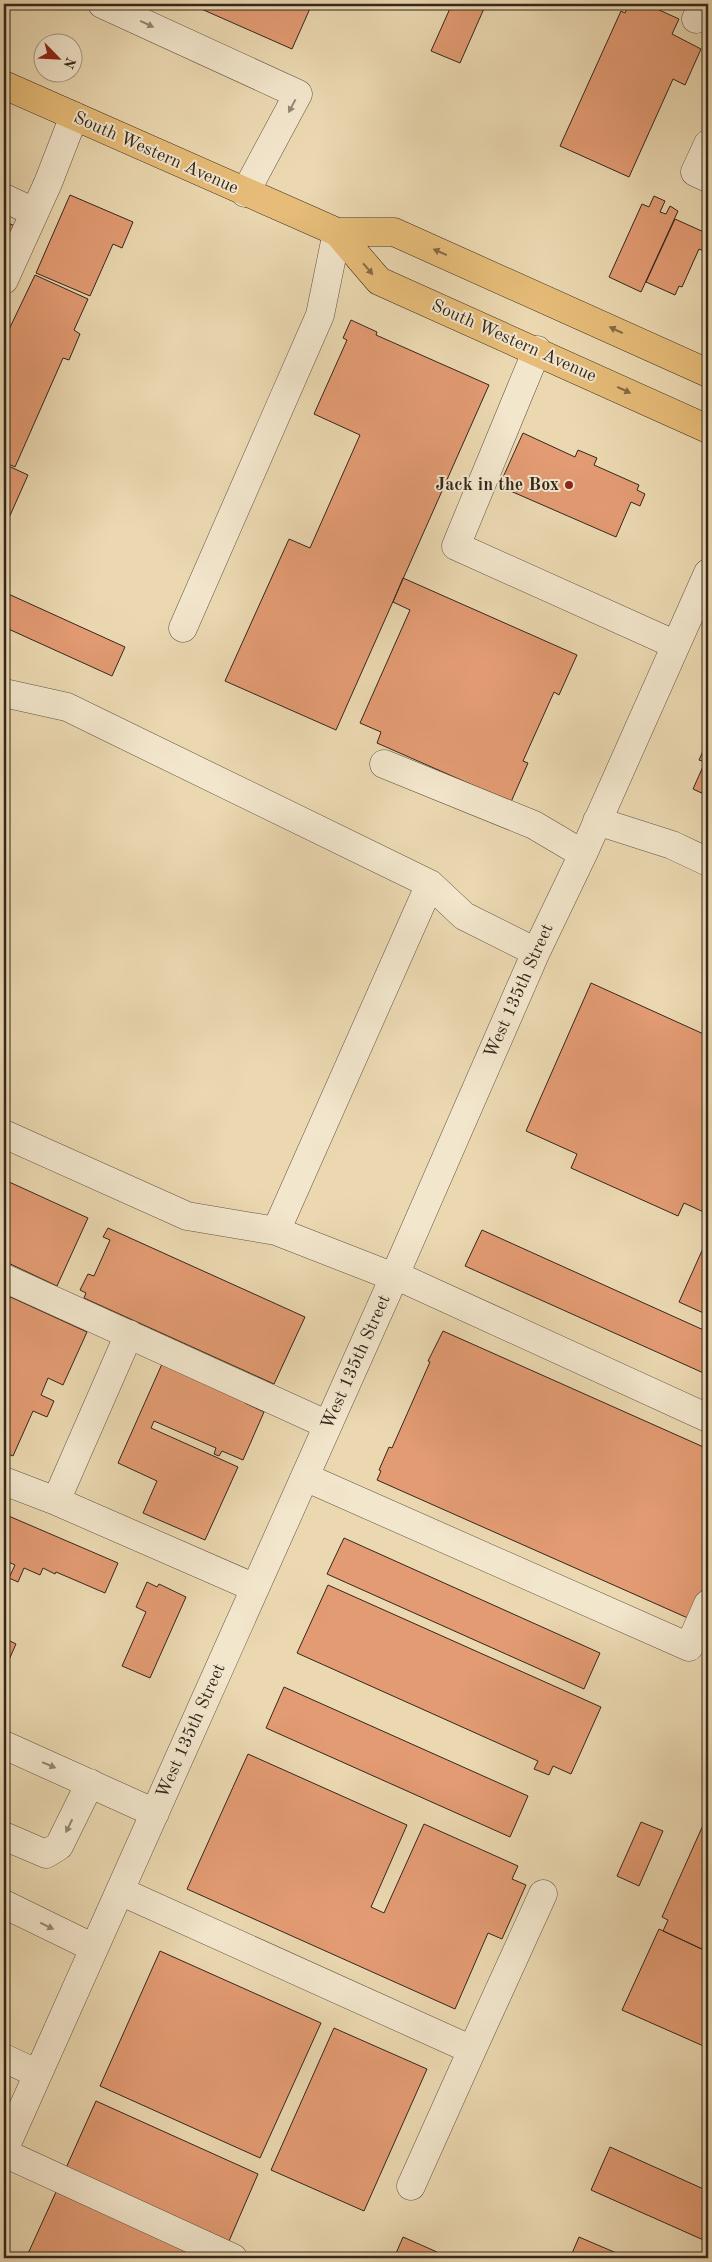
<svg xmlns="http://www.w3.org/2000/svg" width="712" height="2262" viewBox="0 0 712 2262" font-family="'Old Standard TT',serif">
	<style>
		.building { fill: #e39b73; stroke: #33271c }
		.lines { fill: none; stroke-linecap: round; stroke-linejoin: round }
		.minor-casing { stroke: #615341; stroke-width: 29 }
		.major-casing { stroke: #33271c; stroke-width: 29 }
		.minor { stroke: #f2e6cc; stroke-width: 28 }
		.major { stroke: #e6bc78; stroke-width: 28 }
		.oneway { fill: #928674 }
		.oneway2 { fill: #846a45 }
		.poi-dot { fill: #8f2418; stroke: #f2e6cc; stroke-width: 2 }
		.labels { text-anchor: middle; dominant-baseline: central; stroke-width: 4; stroke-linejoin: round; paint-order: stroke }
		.street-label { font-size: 18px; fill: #33271c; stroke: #f2e6cc }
		.poi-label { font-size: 18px; font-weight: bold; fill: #33271c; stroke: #f2e6cc; text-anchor: end }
	</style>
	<rect width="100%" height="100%" fill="#ebd8b1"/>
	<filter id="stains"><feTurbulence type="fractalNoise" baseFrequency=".004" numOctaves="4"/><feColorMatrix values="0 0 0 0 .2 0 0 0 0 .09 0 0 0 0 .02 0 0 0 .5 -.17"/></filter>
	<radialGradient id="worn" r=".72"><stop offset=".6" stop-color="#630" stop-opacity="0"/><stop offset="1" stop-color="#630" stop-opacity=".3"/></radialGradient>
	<path class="building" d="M190 4H312L292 49Z
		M452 4H486L460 63 431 51Z
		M629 4H646L679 19 672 34 701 49 685 85 673 79 629 177 560 146 621 11 625 13Z
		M70 195 133 222 122 248 113 244 90 296 36 273Z
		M654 196 665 201 660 212 666 214 670 206 678 211 641 292 609 277 642 204 649 207Z
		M675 219 706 233 704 238 708 240V253L699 249 682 287 679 286 675 295 646 282Z
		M4 221 21 229 4 267Z
		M35 275 88 299 74 330 80 334 69 360 63 358 15 467 4 462V340Z
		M351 320 377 332 376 335 489 385 336 730 225 681 289 539 310 548 360 435 314 414 347 340 343 338Z
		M523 433 575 457 578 450 597 458 594 465 639 485 637 490 645 494 640 506 631 502 616 537 499 486Z
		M4 464 28 475 4 529Z
		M403 578 577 655 559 695 554 692 523 761 528 763 511 802 377 743 381 732 360 723 410 610 393 602Z
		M4 592 125 647 112 676 4 627Z
		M708 740V796L693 789 705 762 699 760Z
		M591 983 708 1036V1214L684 1203 678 1216 571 1168 577 1154 526 1131Z
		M7 1181 88 1218 57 1286 4 1261V1188Z
		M108 1228 305 1317 274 1384 84 1298 86 1293 80 1290 88 1274 94 1276 110 1240 103 1237Z
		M482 1230 708 1332V1375L465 1266Z
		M705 1244 708 1246V1315L679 1302Z
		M4 1294 87 1332 63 1385 48 1378 41 1395 54 1401 47 1417 33 1411 13 1456 4 1452Z
		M443 1331 708 1449V1577L690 1619 377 1480 381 1471 379 1470 389 1447 392 1448 430 1362 428 1361Z
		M162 1364 246 1401 245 1403 264 1412 243 1460 222 1451 219 1456 214 1454 216 1448 154 1421 151 1428 238 1467 205 1540 143 1513 157 1481 118 1463Z
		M4 1514 118 1563 105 1593 56 1572 55 1574 43 1568 40 1575 24 1568 18 1582 9 1578 15 1565 4 1560Z
		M344 1538 600 1653 584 1689 327 1574Z
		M147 1582 157 1587 159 1584 186 1597 150 1678 122 1666 146 1612 136 1607Z
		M328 1585 601 1707 571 1774 553 1766 549 1775 534 1769 538 1761 297 1653Z
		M4 1638 16 1644 4 1671Z
		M284 1687 528 1796 510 1837 266 1728Z
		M248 1754 407 1825 371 1907 384 1913 424 1824 518 1866 512 1879 526 1885 502 1939 488 1933 455 2009 187 1889Z
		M708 1814V1941L704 1950 663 1931 668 1920 662 1917Z
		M641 1822 663 1831 639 1886 617 1876Z
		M659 1929 708 1952V2048L622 2010Z
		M160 1951 321 2023 260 2158 100 2086Z
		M334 2028 427 2069 364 2211 271 2170Z
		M96 2101 258 2174 229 2241 66 2168Z
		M610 2147 708 2191V2242L591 2190Z
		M56 2192 191 2253 188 2258H26Z
		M403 2237 437 2252 434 2258H394Z
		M579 2237 628 2258H570Z"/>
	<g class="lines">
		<g class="minor-casing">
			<path id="minor" d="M102 4 298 94 245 193
				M696 19 704 4
				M708 144 695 172 708 178
				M4 198 34 212
				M4 280 48 183 74 116
				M537 350 456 546 676 645
				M183 628 320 315 337 232
				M4 693 67 707 430 884 464 916 536 952
				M384 764 534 825 583 854
				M597 821 672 845 708 862
				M4 1134 187 1216 276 1231 394 1277
				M276 1231 430 884
				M395 1275 708 1418
				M4 1278 328 1425
				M129 1334 56 1501 255 1588
				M305 1477 689 1647 708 1604
				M4 1481 56 1501
				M4 1745 155 1813
				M4 1836 46 1854 59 1846 90 1783
				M120 1891 472 2050 543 1894
				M4 1904 94 1948
				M4 2058 38 2074
				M4 2150 395 1275 536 952 583 854 708 573
				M4 2153 233 2258
				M411 2186 472 2050"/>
		</g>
		<g class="major-casing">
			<path id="major" d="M4 85 337 232H394L708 373
				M337 232 379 281 708 429"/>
		</g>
		<use href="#minor" class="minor"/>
		<use href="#major" class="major"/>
	</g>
	<defs><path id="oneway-solid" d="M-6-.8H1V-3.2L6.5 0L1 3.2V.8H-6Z" transform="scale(1.25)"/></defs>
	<g class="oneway">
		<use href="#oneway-solid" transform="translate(147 24) rotate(25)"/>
		<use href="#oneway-solid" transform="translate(292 106) rotate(118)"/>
		<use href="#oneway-solid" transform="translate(49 1765) rotate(23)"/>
		<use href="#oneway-solid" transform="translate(69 1826) rotate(116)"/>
		<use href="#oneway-solid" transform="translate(47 1926) rotate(26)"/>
	</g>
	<g class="oneway2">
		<use href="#oneway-solid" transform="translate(440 252) rotate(-156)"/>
		<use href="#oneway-solid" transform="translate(368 269) rotate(49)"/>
		<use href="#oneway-solid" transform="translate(616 330) rotate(-155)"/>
		<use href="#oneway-solid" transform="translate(624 390) rotate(25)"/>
	</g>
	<circle class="poi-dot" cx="569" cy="485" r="5"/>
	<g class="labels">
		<g class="street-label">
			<text transform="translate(156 153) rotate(24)">South Western Avenue</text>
			<text transform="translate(514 341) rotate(24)">South Western Avenue</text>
			<text transform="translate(519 991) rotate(-66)">West 135th Street</text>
			<text transform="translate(356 1362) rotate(-66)">West 135th Street</text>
			<text transform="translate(191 1731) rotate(-66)">West 135th Street</text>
		</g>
		<g class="poi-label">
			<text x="559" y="485">Jack in the Box</text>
		</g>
	</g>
	<rect width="712" height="2262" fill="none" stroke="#ebd8b1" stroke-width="20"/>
	<rect x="5" y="5" width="702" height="2252" fill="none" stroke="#33271c" stroke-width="2.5"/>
	<rect x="10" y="10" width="692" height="2242" fill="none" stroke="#33271c"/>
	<g transform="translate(58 58) rotate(114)"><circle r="24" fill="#f2e6cc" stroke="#a69a86"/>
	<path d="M0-4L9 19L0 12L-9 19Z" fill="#8f2418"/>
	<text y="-8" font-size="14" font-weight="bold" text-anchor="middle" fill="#33271c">N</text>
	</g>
	<rect width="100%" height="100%" filter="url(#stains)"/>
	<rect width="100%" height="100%" fill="url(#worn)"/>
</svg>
